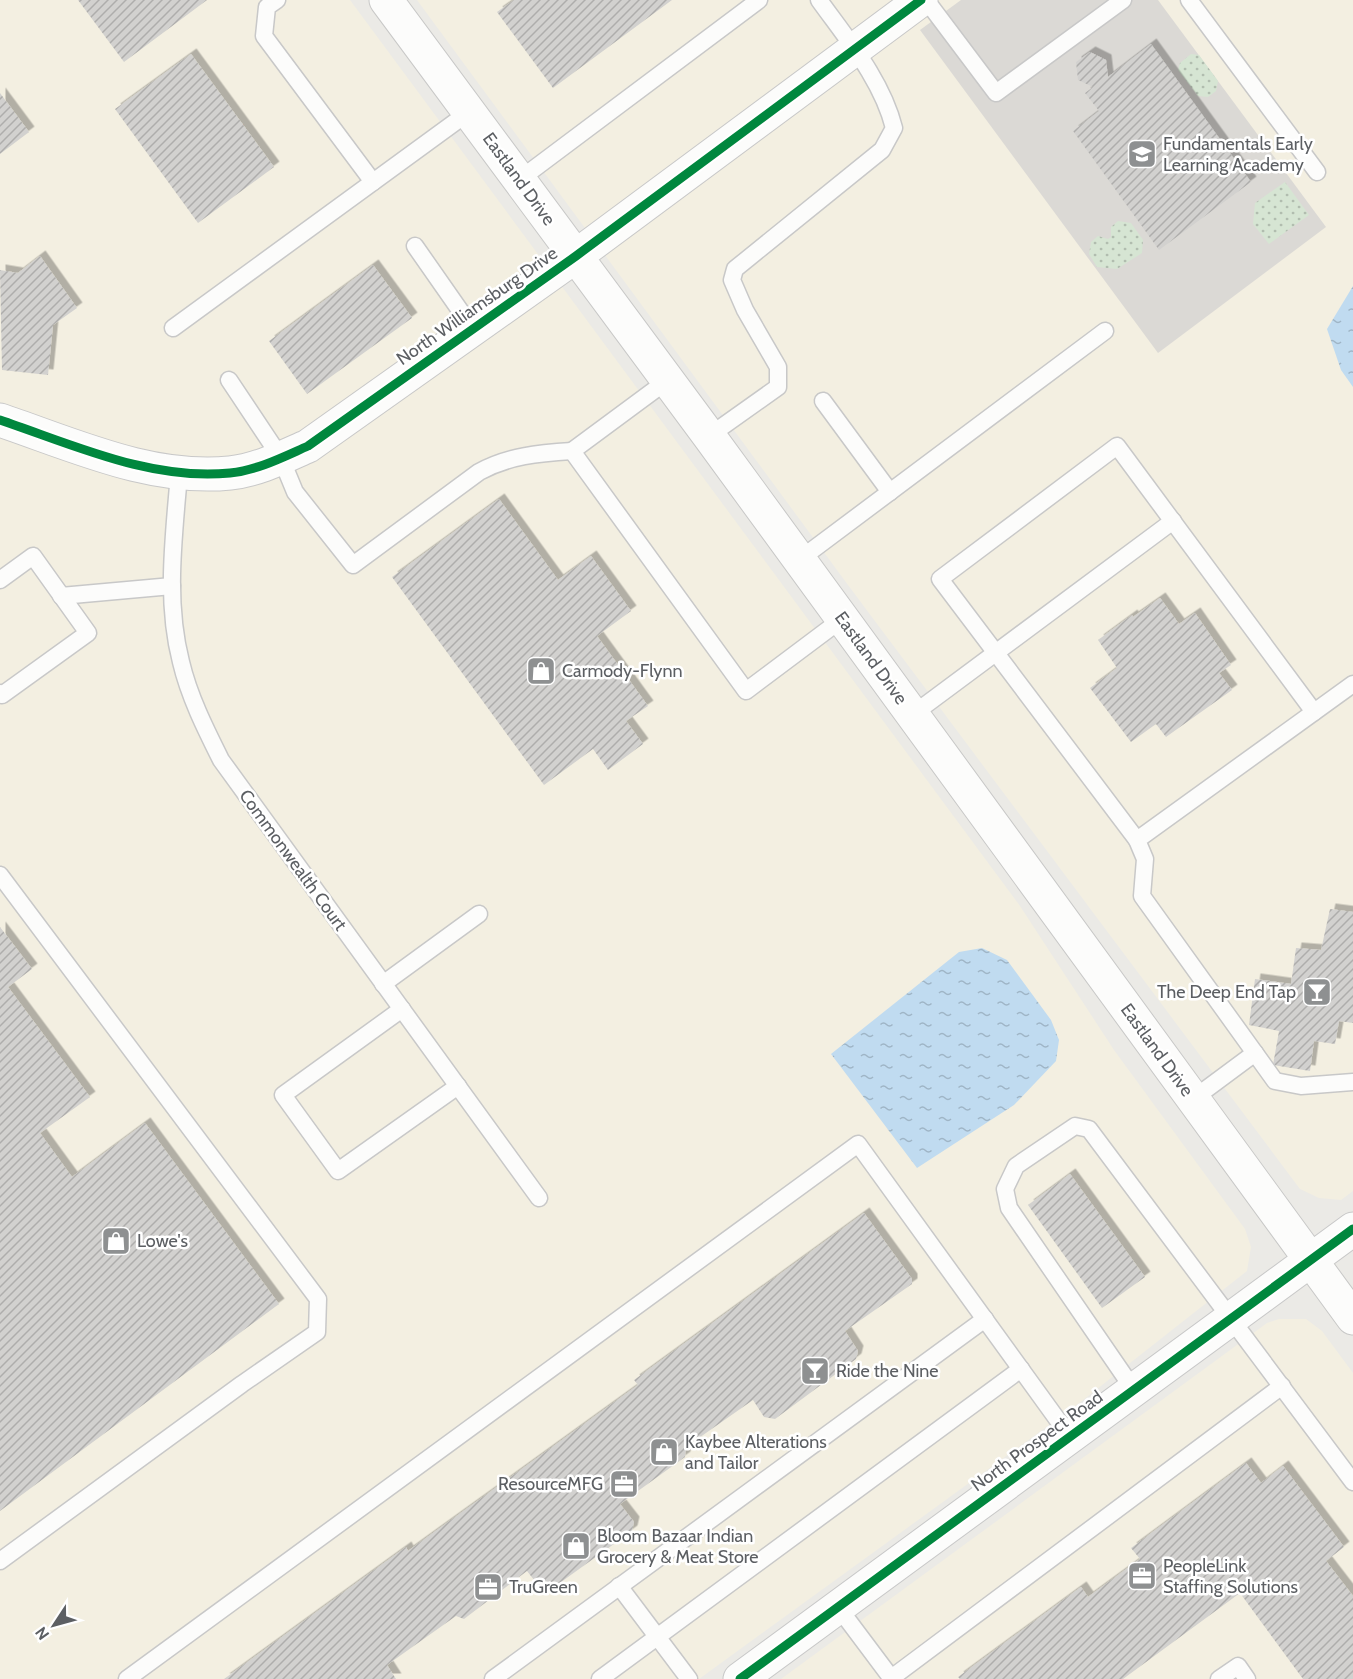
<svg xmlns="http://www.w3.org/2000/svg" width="1353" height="1679" viewBox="0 0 1353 1679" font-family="Cabin,sans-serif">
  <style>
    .commercial { fill: #f3efe1 }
    .education { fill: #dbd9d5 }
    .grass { fill: url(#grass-dots) }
    .water { fill: url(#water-ripples) }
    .building { fill: url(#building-hatch); filter: url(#shadow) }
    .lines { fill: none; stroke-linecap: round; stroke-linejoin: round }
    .service-casing { stroke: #c8c8c8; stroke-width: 19 }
    .minor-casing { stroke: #c8c8c8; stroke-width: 35 }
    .tertiary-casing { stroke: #c8c8c8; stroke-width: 35 }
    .secondary-casing { stroke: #c8c8c7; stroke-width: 35 }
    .service { stroke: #fcfcfb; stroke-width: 16 }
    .minor { stroke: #fcfcfb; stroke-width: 33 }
    .tertiary { stroke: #fcfcfb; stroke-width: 33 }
    .secondary { stroke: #fcfcfb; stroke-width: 33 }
    .cycleway-casing { stroke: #fff; stroke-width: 13 }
    .cycleway { stroke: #00873e; stroke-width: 9 }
    .labels { text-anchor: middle; stroke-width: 5; stroke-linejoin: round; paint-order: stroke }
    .poi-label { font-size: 18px; fill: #5c5f63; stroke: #fff; text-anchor: start }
    .street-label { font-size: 18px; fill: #5c5f63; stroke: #fff }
  </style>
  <defs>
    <pattern id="grass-dots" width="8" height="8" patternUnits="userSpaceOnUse" patternTransform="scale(1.5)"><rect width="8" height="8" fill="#d6e5d3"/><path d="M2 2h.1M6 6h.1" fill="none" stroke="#b1bdaf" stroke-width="1.8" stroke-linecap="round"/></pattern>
    <pattern id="water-ripples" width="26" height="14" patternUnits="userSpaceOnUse" patternTransform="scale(1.5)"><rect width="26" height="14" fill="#c0dbf0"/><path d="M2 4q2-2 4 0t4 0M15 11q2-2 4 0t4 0" fill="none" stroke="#9fb5c6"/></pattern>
    <pattern id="building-hatch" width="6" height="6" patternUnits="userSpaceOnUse" patternTransform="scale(1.5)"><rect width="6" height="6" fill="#d2d1cf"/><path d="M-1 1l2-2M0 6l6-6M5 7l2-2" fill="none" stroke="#aeadac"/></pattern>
    <filter id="shadow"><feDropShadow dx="5.5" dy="-5.5" stdDeviation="0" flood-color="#0004"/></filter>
  </defs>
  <rect width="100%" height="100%" fill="#ebeae6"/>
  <g class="commercial">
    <path d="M0,0H350L1020,906L1114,1050L1245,1229L1251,1247L1247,1271L1078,1404L699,1679H0Z"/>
    <path d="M417,0H1353V1191L1341,1200L1319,1198L1300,1189L848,585Z"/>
    <path d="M1279,1319H1306L1322,1331L1353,1373V1679H781L1267,1323Z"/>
  </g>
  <path class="education" d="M961,0H1158L1326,227L1158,353L920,30Z"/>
  <g class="grass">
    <path d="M1191,54L1199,55L1218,81L1216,91L1208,97L1198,96L1178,70L1180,63Z"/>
    <path d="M1285,182L1309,215L1269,244L1253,224L1255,203Z"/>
    <path d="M1118,221L1131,223L1143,240L1142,253L1117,269L1097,267L1089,254L1091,242L1098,236L1108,239L1111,237V227Z"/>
  </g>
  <g class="water">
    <path d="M1353,286V387L1341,370L1327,329Z"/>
    <path d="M982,948L1007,960L1051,1020L1059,1040L1056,1061L1014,1105L917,1168L831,1054L959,952Z"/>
  </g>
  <g class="building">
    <path d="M78,0H207L124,62Z"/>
    <path d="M514,0H672L553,88L497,12Z"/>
    <path d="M1151,44L1251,182L1159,250L1073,131L1099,111L1085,93L1093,87L1078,80L1076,62L1090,52L1106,60L1108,77Z"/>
    <path d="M191,54L274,167L198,223L115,109Z"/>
    <path d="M0,93L29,132L0,154Z"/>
    <path d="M40,256L77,308L53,325L48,375L2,370L0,270L18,273Z"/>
    <path d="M373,265L412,318L307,394L269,341Z"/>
    <path d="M499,499L558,580L591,556L631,611L597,636L648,706L626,721L643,744L608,770L593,749L544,785L392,577Z"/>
    <path d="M1160,598L1179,624L1195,613L1231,665L1219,673L1232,690L1166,737L1156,724L1131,742L1090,688L1117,668L1098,640L1132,615L1133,617Z"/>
    <path d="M1330,909L1353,912V1023L1339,1021L1335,1044L1314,1041L1310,1071L1273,1065L1279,1031L1249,1025L1255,979L1291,984L1296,948L1321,950Z"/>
    <path d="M0,927L32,969L8,987L90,1097L40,1133L72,1177L145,1123L279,1304L0,1511Z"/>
    <path d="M1070,1174L1145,1277L1102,1308L1028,1205Z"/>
    <path d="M864,1213L912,1279V1284L845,1331L858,1351L856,1359L775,1419L764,1417L753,1400L686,1447L685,1457L620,1504L634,1522L632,1531L550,1590L541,1589L527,1571L464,1619L456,1616L387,1665L396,1679H224L406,1547L408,1551L638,1385L634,1380Z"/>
    <path d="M1246,1463L1261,1483L1283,1466L1344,1547L1326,1561L1353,1596V1679H1303L1240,1593L1123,1679H960L958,1677L1081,1587L1088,1597L1140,1559L1131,1548Z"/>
  </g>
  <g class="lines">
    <g class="service-casing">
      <g id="service">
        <path d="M277,0L267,7L264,36L373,182"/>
        <path d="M926,0L996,93L1123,0"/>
        <path d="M1189,0L1317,172"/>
        <path d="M519,180L759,0"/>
        <path d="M415,246L473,329"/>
        <path d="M173,328L469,112"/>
        <path d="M229,380L281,458L295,492L353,565L479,472C508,456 539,453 572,451"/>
        <path d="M668,380L572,451L746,691L842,619"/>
        <path d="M823,401L890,492"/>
        <path d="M709,436L778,387V367L745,310L732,280L735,269L882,150L894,128C882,80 847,39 819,0"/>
        <path d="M179,474C174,536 165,600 181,662C189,696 205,728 221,760L539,1198"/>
        <path d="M799,560L1105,331"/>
        <path d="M0,580L33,556L88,633L2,695L0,693"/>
        <path d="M61,596L172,586"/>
        <path d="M1353,684L1137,840L1145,859L1142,896L1275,1081L1301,1086L1353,1082"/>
        <path d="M912,715L1173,521"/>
        <path d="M1137,840L940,579L1117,446L1314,712"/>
        <path d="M0,875L318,1299L317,1332L242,1384L0,1561"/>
        <path d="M383,984L479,914"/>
        <path d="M402,1009L283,1095L338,1171L458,1086"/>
        <path d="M1193,1099L1255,1053"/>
        <path d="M1134,1390L1009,1208L1005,1189L1016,1166L1075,1126L1089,1129L1353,1482"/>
        <path d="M619,1586L689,1679"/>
        <path d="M838,1607L892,1679"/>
        <path d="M127,1679L858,1144L1070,1437"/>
        <path d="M493,1679L985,1319"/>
        <path d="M600,1679L1021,1369"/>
        <path d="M890,1679L1282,1386"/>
        <path d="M1219,1679L1238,1666L1247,1679"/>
      </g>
    </g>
    <g class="minor-casing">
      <path id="minor" d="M0,420C74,445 151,481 230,473C258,470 283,457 308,446L576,256L921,0"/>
    </g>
    <g class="tertiary-casing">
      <path id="tertiary" d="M740,1679L1353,1229"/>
    </g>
    <g class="secondary-casing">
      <path id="secondary" d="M386,0L709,436L1353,1318"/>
    </g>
    <use href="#service" class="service"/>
    <use href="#minor" class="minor"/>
    <use href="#tertiary" class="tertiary"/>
    <use href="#secondary" class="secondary"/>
    <g class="cycleway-casing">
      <g id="cycleway">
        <path d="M0,420C74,445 151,481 230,473C258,470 283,457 308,446L576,256L921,0"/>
        <path d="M740,1679L1353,1229"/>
      </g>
    </g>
    <use href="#cycleway" class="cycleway"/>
  </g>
  <defs>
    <g id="school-square" transform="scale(1.5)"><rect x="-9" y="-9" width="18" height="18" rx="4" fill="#8e9091" stroke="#fff"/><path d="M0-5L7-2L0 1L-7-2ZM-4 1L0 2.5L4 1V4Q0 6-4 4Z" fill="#fff"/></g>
    <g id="shop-square" transform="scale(1.5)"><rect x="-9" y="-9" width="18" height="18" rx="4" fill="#8e9091" stroke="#fff"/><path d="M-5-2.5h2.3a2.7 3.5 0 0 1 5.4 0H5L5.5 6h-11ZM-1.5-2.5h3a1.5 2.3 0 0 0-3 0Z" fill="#fff"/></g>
    <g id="bar-square" transform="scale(1.5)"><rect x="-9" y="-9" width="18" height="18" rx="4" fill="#8e9091" stroke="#fff"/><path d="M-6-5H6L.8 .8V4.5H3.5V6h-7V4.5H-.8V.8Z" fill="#fff"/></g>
    <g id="office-square" transform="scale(1.5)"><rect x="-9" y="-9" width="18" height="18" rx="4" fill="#8e9091" stroke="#fff"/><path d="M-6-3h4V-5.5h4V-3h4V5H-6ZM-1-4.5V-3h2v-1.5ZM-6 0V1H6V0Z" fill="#fff"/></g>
  </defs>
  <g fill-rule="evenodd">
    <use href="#school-square" x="1142" y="154"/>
    <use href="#shop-square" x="541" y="671"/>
    <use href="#bar-square" x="1317" y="992"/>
    <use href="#shop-square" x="116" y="1241"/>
    <use href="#bar-square" x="815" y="1371"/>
    <use href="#shop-square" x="664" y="1452"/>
    <use href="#office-square" x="624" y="1484"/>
    <use href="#shop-square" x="576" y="1546"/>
    <use href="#office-square" x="1142" y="1576"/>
    <use href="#office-square" x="488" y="1587"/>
  </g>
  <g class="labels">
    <g class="poi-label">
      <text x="1163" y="150">Fundamentals Early<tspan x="1163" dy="21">Learning Academy</tspan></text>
      <text x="562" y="677">Carmody-Flynn</text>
      <text x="1296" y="998" text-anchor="end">The Deep End Tap</text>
      <text x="137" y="1247">Lowe's</text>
      <text x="836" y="1377">Ride the Nine</text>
      <text x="685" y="1448">Kaybee Alterations<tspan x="685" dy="21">and Tailor</tspan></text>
      <text x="603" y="1490" text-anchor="end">ResourceMFG</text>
      <text x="597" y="1542">Bloom Bazaar Indian<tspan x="597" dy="21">Grocery &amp; Meat Store</tspan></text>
      <text x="1163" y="1572">PeopleLink<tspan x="1163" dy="21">Staffing Solutions</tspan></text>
      <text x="509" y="1593">TruGreen</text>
    </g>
    <g class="street-label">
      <text transform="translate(519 179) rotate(54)" y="6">Eastland Drive</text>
      <text transform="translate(477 306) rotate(-35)" y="6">North Williamsburg Drive</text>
      <text transform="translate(871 658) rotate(54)" y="6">Eastland Drive</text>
      <text transform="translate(293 860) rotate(54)" y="6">Commonwealth Court</text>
      <text transform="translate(1157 1050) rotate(54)" y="6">Eastland Drive</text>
      <text transform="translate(1037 1441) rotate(-36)" y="6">North Prospect Road</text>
    </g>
  </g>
  <g transform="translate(54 1625) rotate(234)" stroke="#ffffff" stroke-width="4.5" paint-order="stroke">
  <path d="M0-4.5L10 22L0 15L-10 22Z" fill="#5c5f63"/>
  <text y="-9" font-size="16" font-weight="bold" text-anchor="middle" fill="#5c5f63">N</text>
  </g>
</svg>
